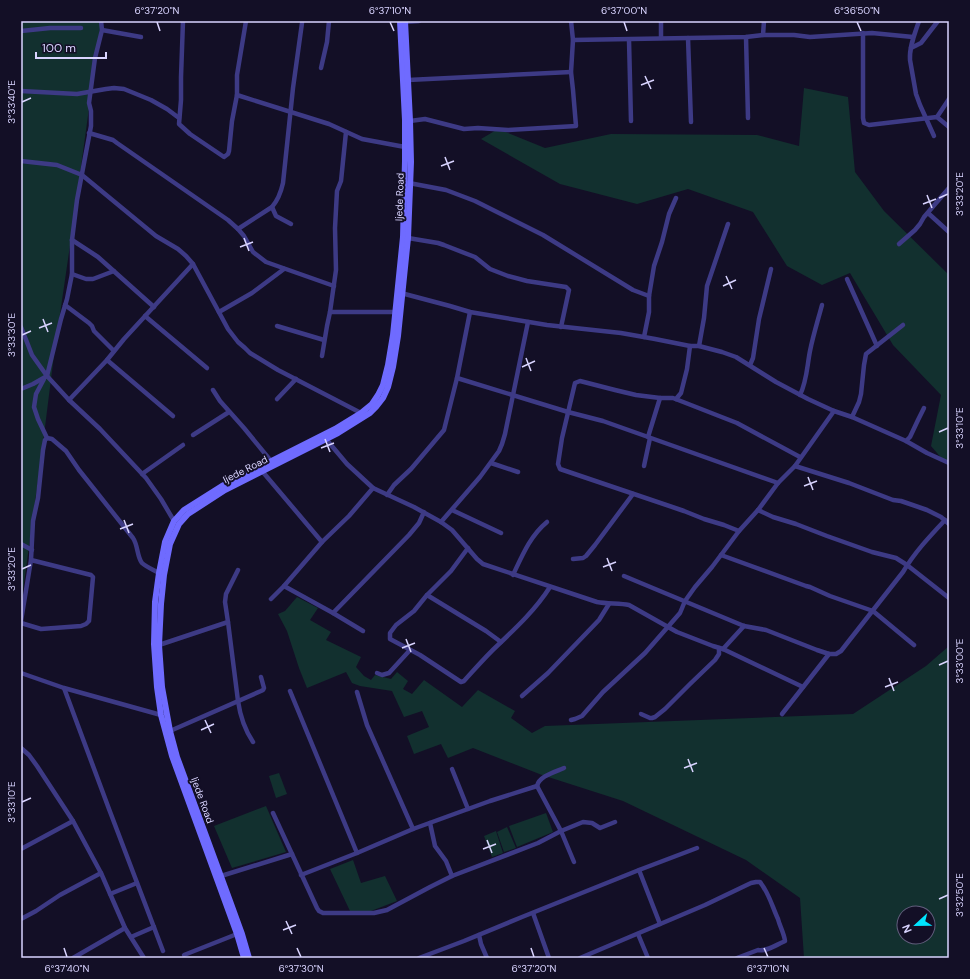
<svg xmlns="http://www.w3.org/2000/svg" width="970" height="979" viewBox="0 0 970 979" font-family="'DM Sans',sans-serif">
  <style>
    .green { fill: #12302f; fill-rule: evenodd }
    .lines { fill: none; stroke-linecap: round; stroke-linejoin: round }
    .minor { stroke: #3d3a85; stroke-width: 4.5 }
    .secondary { stroke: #6f6bff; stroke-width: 6 }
    .ticks { fill: none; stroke: #d9d4ff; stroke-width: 1.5 }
    .labels { text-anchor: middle; stroke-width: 4; stroke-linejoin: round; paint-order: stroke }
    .street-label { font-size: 10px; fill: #d9d4ff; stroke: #130f26 }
    .neatline { fill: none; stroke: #d9d4ff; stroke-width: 1.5 }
    .ticks-label { font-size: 10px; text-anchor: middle; fill: #d9d4ff }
  </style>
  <rect width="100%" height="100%" fill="#130f26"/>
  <g class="green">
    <path d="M21,21H101L72,232L54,355L42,451L21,605Z"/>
    <path d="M804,88L848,97L855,172L884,211L949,275V467L931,446L941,395L893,345L850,273L822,285L787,266L753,212L688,189L637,204L560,184L481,139L498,129L545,148L611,134L757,135L799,146Z"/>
    <path d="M297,597L318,608L310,620L331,632L326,640L361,657L356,667L364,676L371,680L375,675L391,679L397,672L408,681L403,689L412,694L424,680L462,707L478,690L515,711L511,718L532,733L545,726L853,714L926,666L949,646V958H804L800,898L746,860L623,801L542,775L473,748L448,758L441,744L414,754L407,736L429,727L422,711L404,717L392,691L360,686L352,683L346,672L307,688L299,668L287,631L278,614L285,611ZM904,913H928V937H904Z"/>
    <path d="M279,773L287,794L276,798L269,776Z"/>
    <path d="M266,806L286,852L232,868L214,826Z"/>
    <path d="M546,813L553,832L517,847L509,826Z"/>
    <path d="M507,827L516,848L504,852L497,832Z"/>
    <path d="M496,831L503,853L492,857L484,836Z"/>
    <path d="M353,860L361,883L385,876L397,901L371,911H350L330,869Z"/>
  </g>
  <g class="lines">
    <g class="minor">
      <path d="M183,21L181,77V100L179,124L190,134L224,157L228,154L229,151L232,121L237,95V75L246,21"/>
      <path d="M661,21V38"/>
      <path d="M919,21C915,33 909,47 910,60L916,94L920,105L934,136"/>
      <path d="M405,22L419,21"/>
      <path d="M102,30L141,37"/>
      <path d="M21,31L50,28H81"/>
      <path d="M863,33V118L864,123L869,125L937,117L949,127"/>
      <path d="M763,35L764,21"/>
      <path d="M746,37L748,118"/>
      <path d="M688,38L691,122"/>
      <path d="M573,40L746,37L763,35H794L810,37L872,33L913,37"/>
      <path d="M629,40L631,121"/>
      <path d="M911,48L921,43L938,21"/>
      <path d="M321,68L327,42L329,21"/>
      <path d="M408,80L571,72"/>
      <path d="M21,91L77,94L106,89L114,88L124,89L151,100L167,109L179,118"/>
      <path d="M237,95L329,124L362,139L405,147"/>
      <path d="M937,117L949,99"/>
      <path d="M410,121L425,119L464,129L478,128L508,130L576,126L573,90L571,72L573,40L571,21"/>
      <path d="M89,133L113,140L117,143L228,220L238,229L244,236L253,252L266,262L334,286"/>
      <path d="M21,161L57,165L82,175L156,236L178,249L186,256L193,264L228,329L238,342L245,348L250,353L278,370L361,413"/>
      <path d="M409,183L446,190L475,201L543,235L633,290L649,296"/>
      <path d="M272,207L276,216L291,224"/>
      <path d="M928,213L949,232"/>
      <path d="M238,229L272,207C278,200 281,192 283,183L293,88L302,23"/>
      <path d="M408,238L438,243L444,245L475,257L490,269L508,276L527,281L566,287L569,290L561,327"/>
      <path d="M72,240L98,257L154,307"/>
      <path d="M899,244L915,230L920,224L924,217L949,188"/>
      <path d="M72,274L86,279H93L114,271"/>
      <path d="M847,279L877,346"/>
      <path d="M401,293L450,306L470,312L547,325L621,333L655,339L690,346H699L722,352L736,357L776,382L808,399L834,411L852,417L906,441L927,453L949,463"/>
      <path d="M65,305L89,323L92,326L94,331L114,351"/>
      <path d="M219,312L252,293L284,269"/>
      <path d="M330,312H395"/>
      <path d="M145,316L207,368"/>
      <path d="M277,326L324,340"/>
      <path d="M21,327L32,355L47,376L69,400L100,429L146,478L161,499L174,521"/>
      <path d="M644,337L649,312V296L654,266L662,242L669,214L676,198"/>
      <path d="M699,346L704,318L707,286L728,224"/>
      <path d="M322,356L327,326L330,312L336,270L335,228L337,191L341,181L346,132"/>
      <path d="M107,360L173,416"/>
      <path d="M750,365L753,358L759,319L771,269"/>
      <path d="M457,378L568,412L603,421L682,449L778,483"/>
      <path d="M44,379L36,394L34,407L38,419L47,438"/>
      <path d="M21,389L33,384L47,376L61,319L67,299L72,274V240L77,200L91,126V111L89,103L95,58L102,30L101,21"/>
      <path d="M213,390L220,401L244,428L271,461"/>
      <path d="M800,395C807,381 807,366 810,351C813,336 818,320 822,305"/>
      <path d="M277,399L296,379"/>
      <path d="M676,399L681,393L687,369L690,346"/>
      <path d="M69,400L107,360L124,339L193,264"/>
      <path d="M852,417L859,402L861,394L864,365L866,354L903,325"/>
      <path d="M193,435L229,412"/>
      <path d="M648,437L660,398"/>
      <path d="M47,438L52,439L66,451L79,470L133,538C138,545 137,557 142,563C146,567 154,570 159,573"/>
      <path d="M906,441L910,437L918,420L924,408"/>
      <path d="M491,463L518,472"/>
      <path d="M644,466L650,438"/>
      <path d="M795,466L849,483L893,500L901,501L927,510L941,517L949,524"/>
      <path d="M262,471L322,542"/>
      <path d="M142,474L183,445"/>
      <path d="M373,488L414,507L441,522L452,530L477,559L483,564L597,602C608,604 620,603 629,605L677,632L713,646L723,649L803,687"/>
      <path d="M387,495L394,485L411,469L444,430L457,378L470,312"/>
      <path d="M452,510L501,533"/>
      <path d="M758,510L773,517L796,524L827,536L872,552L896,558L907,565L949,598"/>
      <path d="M441,522L480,477L499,451L502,444L505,434L528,322"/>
      <path d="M739,531L724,525L704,519L684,511L560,469L558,464L562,438L575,383L580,381L615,390L636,395L660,398H673L737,423L800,457"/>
      <path d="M21,544L32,550"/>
      <path d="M468,548L451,571L427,595L414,611L396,625L390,633V639L420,655L461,682L464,681C475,669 486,656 498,645C517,627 536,609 550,587"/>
      <path d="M721,555L806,586L810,587L830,596L873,611L914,645"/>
      <path d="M573,559L583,558L586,556L595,545L633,494"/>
      <path d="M238,570L226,594L225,602L228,622L238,701C240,715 245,730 253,742"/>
      <path d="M513,575C522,556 530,536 547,522"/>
      <path d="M624,576L744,626L766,630L817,650L829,654H836L841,651L848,642L903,572C914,553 930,536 945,520"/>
      <path d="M284,586L333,613L363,631"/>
      <path d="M427,595L486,631L501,642"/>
      <path d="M271,599L284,586L322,542L349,516L373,488L347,464L326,439"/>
      <path d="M333,613L409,535L419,523L424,512"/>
      <path d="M21,621L31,560L33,521L38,498L43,450L45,440L47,438"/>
      <path d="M21,623L41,629L81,626L86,624L89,621L93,577L91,575L31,560"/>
      <path d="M159,645L228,622"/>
      <path d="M723,649L744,626"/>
      <path d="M21,673L64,688L161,715"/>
      <path d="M377,673L382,675L389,673L410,650"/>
      <path d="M64,688L109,809L163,951"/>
      <path d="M290,691L357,853"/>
      <path d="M357,692L367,725L413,829"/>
      <path d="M522,696L548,673L599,620L609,604"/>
      <path d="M641,714L650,718H652L655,717L665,709L690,684L715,660L719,654V648"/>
      <path d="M782,714L829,654"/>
      <path d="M571,720L575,719L582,716L603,692L645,653L680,613L685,601L695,587L712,567L739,531L758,510L778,483L795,466L834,411"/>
      <path d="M170,731L261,691L263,690L264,688L261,677"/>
      <path d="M21,748L29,755L37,766L73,821L101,873L125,928L144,958"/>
      <path d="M452,769L468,809"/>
      <path d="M537,786L561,831L574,862"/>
      <path d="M537,786C539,776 555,772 564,768"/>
      <path d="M273,813L317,908L319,911L323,913H374L387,910L430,887L452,876L538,843L561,831L583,822L592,823L600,828L615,822"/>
      <path d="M430,823L435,846L446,861L452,876"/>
      <path d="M21,849L73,821"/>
      <path d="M639,870L660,924"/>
      <path d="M301,875L357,853L413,829L490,801L537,786"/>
      <path d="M221,876L292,854"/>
      <path d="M110,894L137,883"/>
      <path d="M533,913L549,958"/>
      <path d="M21,919L36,911L60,895L101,873"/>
      <path d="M638,934L648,958"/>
      <path d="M479,935L481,944L487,958"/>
      <path d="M131,937L154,927"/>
      <path d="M184,955L237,934"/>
      <path d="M73,958L125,928"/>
      <path d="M419,958L464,941L522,917L639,870L697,848"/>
      <path d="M580,958L705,905L751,883L756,882H760C769,893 772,906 778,919C780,927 784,933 785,941L783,942C776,945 766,952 758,950L737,958"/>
    </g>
    <g class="secondary">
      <path d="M244,958L237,934L172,756L161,715L157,687L154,644L155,602L159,573L165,542L174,521L184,510L222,486L335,429L361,413L372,404L378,395L383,385L388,365L393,335L403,237L405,161V120L400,21"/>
      <path d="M249,958L242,934L230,901L177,757L170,731L162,687L159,645L161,604L164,575L170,544L179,524L188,514L225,490L338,433L370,413L376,407L383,398L388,387L393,367L398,336L408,238L411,162L410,121L405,21"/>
    </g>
  </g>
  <path class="ticks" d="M157,22L160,31M390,22L394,31M624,22L627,31M857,22L861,31M645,76L651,89M641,85L654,80M22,102L31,98M445,157L450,170M441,166L454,161M927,195L932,208M939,198L948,194M923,204L936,199M244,238L249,251M240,247L253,242M726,276L732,289M723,286L736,280M43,319L48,332M39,328L52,323M22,335L31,331M526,358L531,371M522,367L535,361M939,432L948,428M325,439L330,452M321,448L334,443M808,477L813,490M804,486L817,481M124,520L129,533M120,529L133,524M607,558L612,571M603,567L616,562M22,569L31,565M406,639L411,652M402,648L415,643M939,665L948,661M889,678L894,691M885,687L898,682M205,720L211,733M201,730L214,724M688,759L693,772M684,768L697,763M22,802L31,798M487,840L492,853M483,849L496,844M939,899L948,895M286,921L292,934M283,930L296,925M64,948L67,957M297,948L301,957M531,948L534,957M764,948L768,957"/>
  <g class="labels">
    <g class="street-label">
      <text transform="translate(399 197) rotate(-88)" y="4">Ijede Road</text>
      <text transform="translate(245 469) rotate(-27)" y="4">Ijede Road</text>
      <text transform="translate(203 800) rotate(70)" y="4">Ijede Road</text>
    </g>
  </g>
  <rect width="970" height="979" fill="none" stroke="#130f26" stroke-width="44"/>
  <g transform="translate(916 925) rotate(248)"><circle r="19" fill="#130f26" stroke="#625e7d"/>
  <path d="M0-3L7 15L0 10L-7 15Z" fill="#00e5ff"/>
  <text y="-6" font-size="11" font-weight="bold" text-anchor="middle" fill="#d9d4ff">N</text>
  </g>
  <path d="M36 52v6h70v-6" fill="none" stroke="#d9d4ff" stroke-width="2"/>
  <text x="42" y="52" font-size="12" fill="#d9d4ff" stroke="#130f26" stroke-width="3" paint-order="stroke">100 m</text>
  <rect x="22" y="22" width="926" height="935" class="neatline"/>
  <g class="ticks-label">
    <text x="157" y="14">6°37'20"N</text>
    <text x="390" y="14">6°37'10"N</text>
    <text x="624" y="14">6°37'00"N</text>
    <text x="857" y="14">6°36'50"N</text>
    <text transform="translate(11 102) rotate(-90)" y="4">3°33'40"E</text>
    <text transform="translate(959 194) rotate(-90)" y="4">3°33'20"E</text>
    <text transform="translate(11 335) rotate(-90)" y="4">3°33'30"E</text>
    <text transform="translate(959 428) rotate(-90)" y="4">3°33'10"E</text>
    <text transform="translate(11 569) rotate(-90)" y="4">3°33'20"E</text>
    <text transform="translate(959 661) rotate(-90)" y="4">3°33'00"E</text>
    <text transform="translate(11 802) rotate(-90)" y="4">3°33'10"E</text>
    <text transform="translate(959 895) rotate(-90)" y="4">3°32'50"E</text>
    <text x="67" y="972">6°37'40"N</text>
    <text x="301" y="972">6°37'30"N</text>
    <text x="534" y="972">6°37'20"N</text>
    <text x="768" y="972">6°37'10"N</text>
  </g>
</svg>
